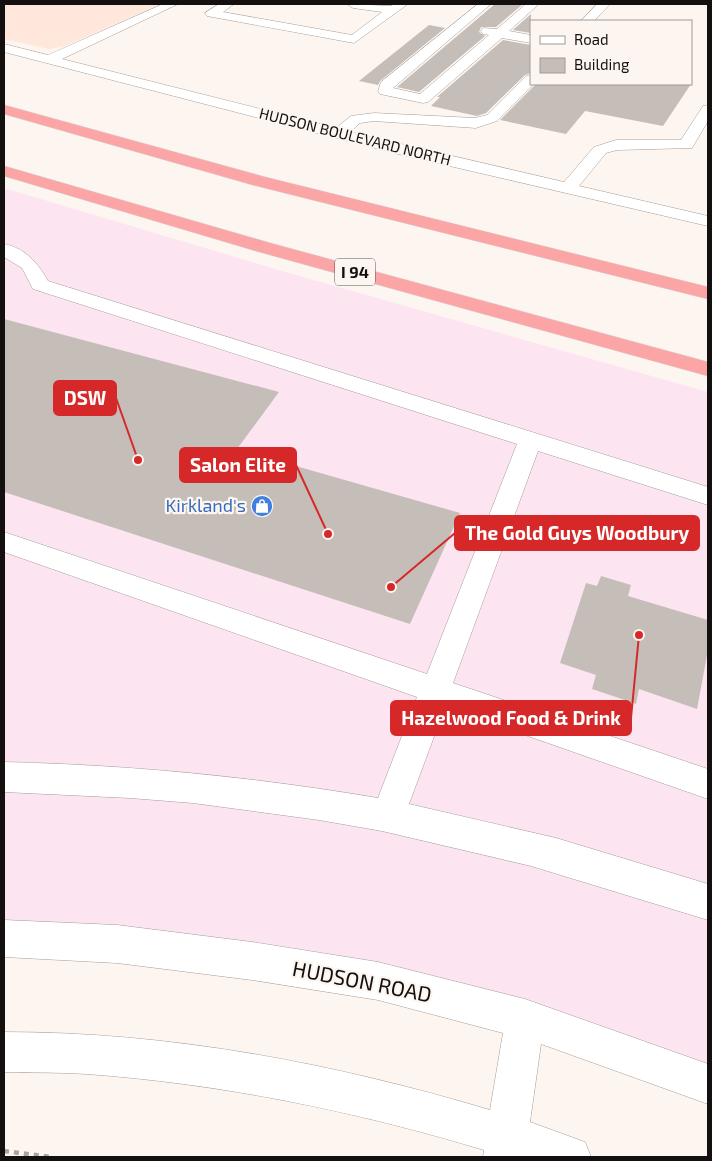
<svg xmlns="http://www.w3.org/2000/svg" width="712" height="1161" viewBox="0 0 712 1161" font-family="'Exo 2',sans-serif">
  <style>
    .commercial { fill: #fce5f1 }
    .education { fill: #ffe7dc }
    .building { fill: #c5bdb8 }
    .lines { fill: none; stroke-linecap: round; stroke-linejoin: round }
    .minor-casing { stroke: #a59d98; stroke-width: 1 }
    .highway-casing { stroke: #d5d4d4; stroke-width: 1 }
    .path { stroke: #aba5a0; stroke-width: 4.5; stroke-dasharray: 5 5; stroke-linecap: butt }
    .minor { fill: #fff; fill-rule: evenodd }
    .highway { fill: #fca5a6; fill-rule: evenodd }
    .labels { text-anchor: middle; stroke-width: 4.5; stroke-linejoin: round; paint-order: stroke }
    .far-street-label { font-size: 15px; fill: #13100f; stroke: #fdf5ef }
    .shield { fill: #fdf5ef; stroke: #595552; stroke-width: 1 }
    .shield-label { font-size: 16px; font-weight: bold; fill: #13100f }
    .shop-label { font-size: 18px; fill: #366cbe; stroke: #fdf5ef; text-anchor: end }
    .near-street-label { font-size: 21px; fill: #13100f; stroke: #fdf5ef }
    .leader { fill: none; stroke: #d62828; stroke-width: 2 }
    .callout-dot { fill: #d62828; stroke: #fdf5ef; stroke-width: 2 }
    .callout { fill: #d62828; stroke: #d62828; stroke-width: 2 }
    .callout-label { font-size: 19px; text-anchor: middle; font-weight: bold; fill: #fff }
  </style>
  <rect width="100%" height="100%" fill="#fdf5ef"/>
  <path class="commercial" d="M4,188L282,271L708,392V1084L525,1019L117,944L4,938Z"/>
  <path class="education" d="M4,4H160L65,46L49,49L4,39Z"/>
  <g class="building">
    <path d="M495,4H523L496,27H481L479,32L485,36L419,92L397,87Z"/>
    <path d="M531,14V33L513,30Z"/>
    <path d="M429,25L445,28L380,81L378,85L359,81Z"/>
    <path d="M503,40L531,45V73L525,75L486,113L477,116L431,106L440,97H437Z"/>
    <path d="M536,84H691L663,126L585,111L566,134L500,120Z"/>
    <path d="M4,319L279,392L237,449L460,513L410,624L4,492Z"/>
    <path d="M601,576L631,585L628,596L708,620V650L697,709L639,689L636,704L619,698L592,689L596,675L560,663L586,583L597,586Z"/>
  </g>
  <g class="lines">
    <g class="minor-casing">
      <g id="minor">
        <path d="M163,4H178L62,59L336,128L351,116L374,113L475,118L487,115L526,76L531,75V84H534L497,121L476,128L374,121L360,123L350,132L564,182L594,147L616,140H681L703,106L708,105V121L692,148L617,150L606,153L579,186L708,216V226L398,154L4,52V44L48,55Z"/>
        <path d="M219,4H234L223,12L352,35L382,12L353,8L347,4L391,6L394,4H408L354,43L207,16L205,13Z"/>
        <path d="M478,4H491L393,88L420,94L489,35L483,34L481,31L483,28L497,29L526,4H539L509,31L531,35V43L502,38L428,102L423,103L380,94L378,91L381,82Z"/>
        <path d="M597,4H610L594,21H581Z"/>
        <path d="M4,244C25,248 38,263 48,281L708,487V505L538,451L453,683L708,769V799L445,707L409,804L556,838L708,884V920L531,866L382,831L319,820L193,803L130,798L4,792V762C130,765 254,777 378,798L417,697L4,552V532L427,674L517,444L33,289L22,268L4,257Z"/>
        <path d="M4,920L117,925L252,942L378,962L525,999L708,1064V1104L541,1044L530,1122L585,1142L591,1157H483L484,1150C355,1111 222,1084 87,1074C59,1072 32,1073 4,1072V1032C169,1032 333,1063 490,1110L503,1033L378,1000L252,980L117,963L4,957Z"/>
      </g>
    </g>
    <g class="highway-casing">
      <g id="highway">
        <path d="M4,105L265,177L708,287V299L253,185L4,114Z"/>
        <path d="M4,166L270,243L708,362V376L256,251L4,176Z"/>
      </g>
    </g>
    <path class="path" d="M4,1151L51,1157"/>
    <use href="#minor" class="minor"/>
    <use href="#highway" class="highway"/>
  </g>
  <defs>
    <g id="shop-disc" transform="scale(1.125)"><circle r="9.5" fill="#3f7fe0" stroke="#fdf5ef"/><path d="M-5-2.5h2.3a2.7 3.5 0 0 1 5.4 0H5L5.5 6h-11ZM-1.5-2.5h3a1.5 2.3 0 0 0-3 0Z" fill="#fff"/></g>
  </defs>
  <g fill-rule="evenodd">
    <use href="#shop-disc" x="262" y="506"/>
  </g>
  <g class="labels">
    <g class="far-street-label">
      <text transform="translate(355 137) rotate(14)" y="5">HUDSON BOULEVARD NORTH</text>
    </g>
    <rect class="shield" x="335" y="258.5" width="40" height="27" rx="4"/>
    <g class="shield-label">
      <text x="355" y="278">I 94</text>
    </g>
    <g class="shop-label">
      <text x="246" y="512">Kirkland's</text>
    </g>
    <g class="near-street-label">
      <text transform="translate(362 982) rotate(11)" y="7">HUDSON ROAD</text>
    </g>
  </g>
  <path class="leader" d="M138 460L116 398M328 534L296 465M391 587L455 533M639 635L631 718"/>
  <g class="callout-dot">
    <circle cx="138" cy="460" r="5"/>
    <circle cx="328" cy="534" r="5"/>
    <circle cx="391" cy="587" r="5"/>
    <circle cx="639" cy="635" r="5"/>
  </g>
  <g class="callout">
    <rect x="54" y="381" width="62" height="34" rx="5"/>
    <rect x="180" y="448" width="116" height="34" rx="5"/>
    <rect x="455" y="516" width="244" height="34" rx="5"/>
    <rect x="391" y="701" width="240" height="34" rx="5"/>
  </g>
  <g class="callout-label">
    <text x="85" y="405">DSW</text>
    <text x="238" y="472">Salon Elite</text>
    <text x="577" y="540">The Gold Guys Woodbury</text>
    <text x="511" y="725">Hazelwood Food &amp; Drink</text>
  </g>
  <rect width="712" height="1161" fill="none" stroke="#13100f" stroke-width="10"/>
  <rect x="530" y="20" width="162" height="65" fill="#fdf5ef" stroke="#9f9995"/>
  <rect x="540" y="36" width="25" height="8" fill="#ffffff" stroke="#9f9995"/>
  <text x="574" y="45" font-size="15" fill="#13100f">Road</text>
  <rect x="540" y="58" width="25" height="15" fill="#c5bdb8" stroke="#9f9995"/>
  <text x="574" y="70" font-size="15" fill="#13100f">Building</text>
</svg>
